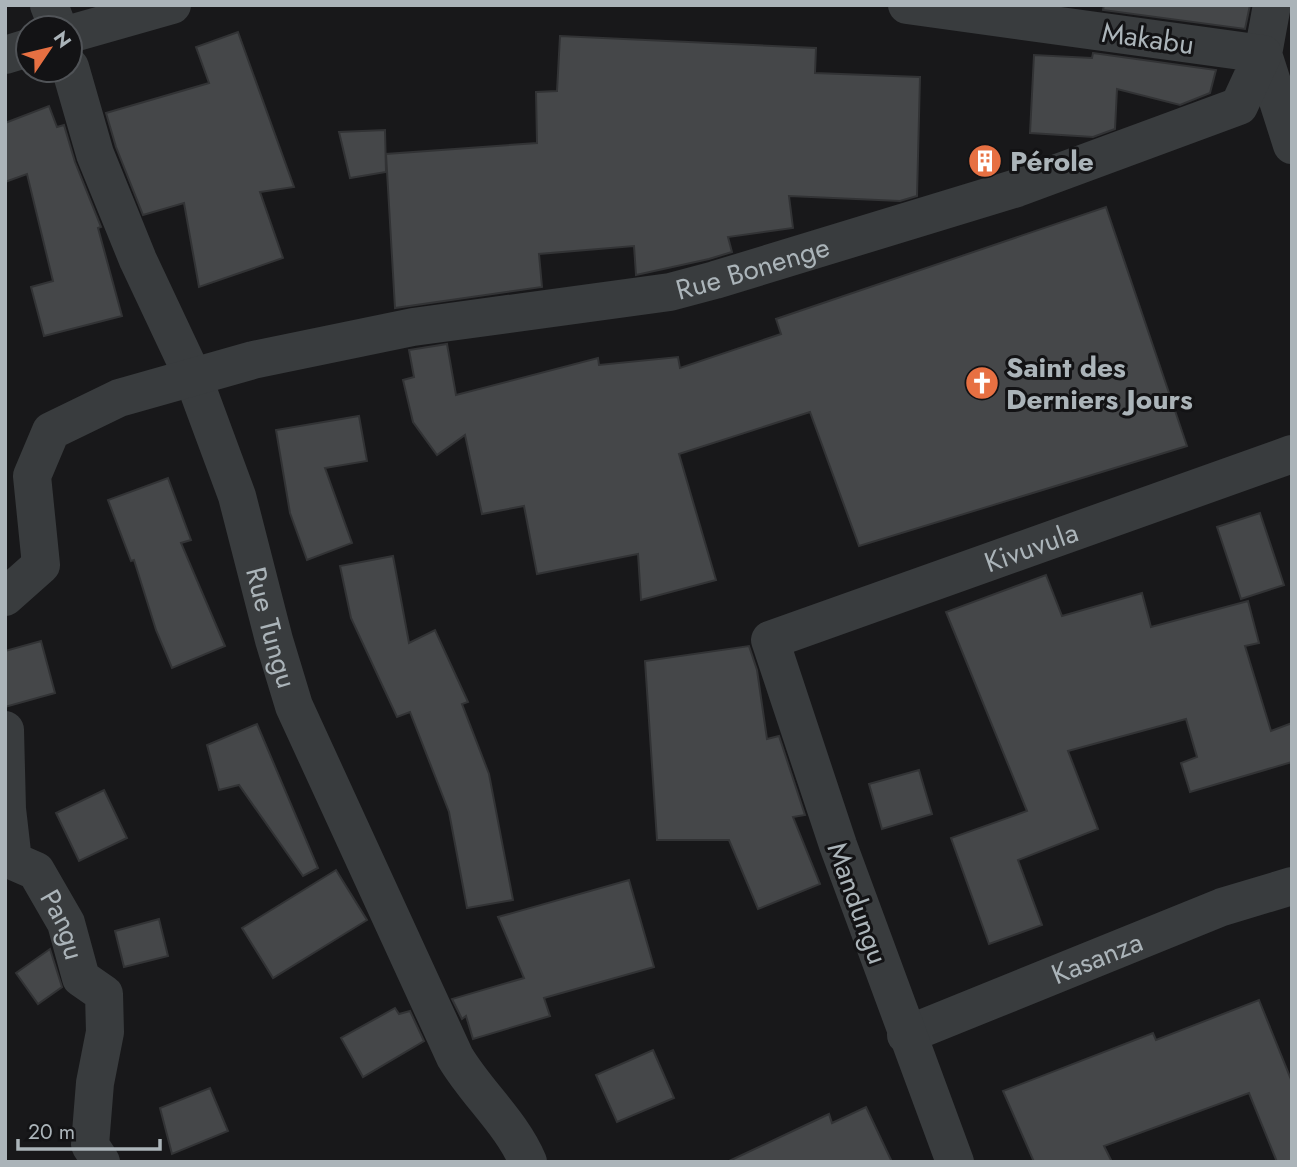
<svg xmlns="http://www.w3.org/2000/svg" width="1297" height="1167" viewBox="0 0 1297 1167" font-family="Jost,sans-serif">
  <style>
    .building { fill: #454749; stroke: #323335; stroke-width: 2 }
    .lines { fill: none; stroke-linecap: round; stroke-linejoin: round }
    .street { stroke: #393c3e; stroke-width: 38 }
    .labels { text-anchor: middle; stroke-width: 6; stroke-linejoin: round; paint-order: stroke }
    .street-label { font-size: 28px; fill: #abb4b9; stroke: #131315 }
    .poi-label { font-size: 28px; font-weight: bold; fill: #abb4b9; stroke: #131315; text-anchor: start }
  </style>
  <rect width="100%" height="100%" fill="#18181a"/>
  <g class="building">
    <path d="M1104,5H1250L1245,29L1103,10Z"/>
    <path d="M238,32L294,187L260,192L283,258L199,287L184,203L143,215L116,147L106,113L209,83L196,47Z"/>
    <path d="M560,36L816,48L815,73L920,77L917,196L900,201L789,196L793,228L728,237L732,252L709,259L636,275L634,246L539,254L542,287L395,308L386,154L537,143L536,92L557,91Z"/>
    <path d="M1093,53L1216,70L1210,93L1180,105L1117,89L1115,129L1093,137L1030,133L1034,55L1092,58Z"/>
    <path d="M49,106L57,127L64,125L75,162L101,227L98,228L122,316L44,336L31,287L53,281L27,174L5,182V123Z"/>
    <path d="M385,130L386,172L350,178L339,132Z"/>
    <path d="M1106,207L1187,446L859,546L810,412L679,454L716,580L641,600L638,554L537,574L524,506L482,514L465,435L437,455L413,422L403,380L414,377L409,350L447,344L456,395L598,358L599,365L678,357L680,368L781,334L776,319Z"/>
    <path d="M359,416L367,461L325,468L352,543L307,560L290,513L276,430Z"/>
    <path d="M168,478L191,540L181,543L225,646L172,668L156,630L134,560L131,561L108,500Z"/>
    <path d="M1260,513L1284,585L1241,599L1217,527Z"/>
    <path d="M393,556L409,643L435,630L468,702L462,704L489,774L513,900L467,908L449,812L410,712L397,717L351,618L340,566Z"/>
    <path d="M1046,575L1062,616L1142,593L1151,627L1248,601L1259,643L1245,646L1271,731L1292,723V762L1190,792L1181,763L1197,757L1186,719L1068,751L1098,829L1018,860L1042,925L989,944L951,838L1027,811L946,612Z"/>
    <path d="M41,641L55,693L5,707V651Z"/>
    <path d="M749,646L757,670L767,739L779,736L805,815L793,817L820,884L758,909L729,840H657L645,661Z"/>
    <path d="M257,724L318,868L303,876L239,785L219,790L207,745Z"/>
    <path d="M919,770L932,814L882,829L869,784Z"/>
    <path d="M104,790L127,838L79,861L56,813Z"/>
    <path d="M336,870L367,920L273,978L242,928Z"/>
    <path d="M629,880L654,967L544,998L550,1016L473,1039L466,1016L462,1019L452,999L524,978L498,917Z"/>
    <path d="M159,919L168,956L124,967L115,931Z"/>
    <path d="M50,949L62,987L38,1004L16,973Z"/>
    <path d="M1259,1000L1292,1082V1162H1277L1249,1093L1104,1146L1112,1162H1034L1003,1091L1153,1033L1156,1040Z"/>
    <path d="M395,1008L399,1014L410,1011L424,1041L363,1077L341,1038Z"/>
    <path d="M653,1050L674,1098L617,1122L596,1075Z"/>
    <path d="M210,1088L228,1131L172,1154L160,1108Z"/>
    <path d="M866,1107L892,1162H727L829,1114L832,1123Z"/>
  </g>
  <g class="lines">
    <g class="street">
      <path d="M49,5L58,28"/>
      <path d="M1272,5L1263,54L1292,145"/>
      <path d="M70,34L172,5"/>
      <path d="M5,55L28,48"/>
      <path id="s1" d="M70,67L95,154L138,260L193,377L237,496L274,640L294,706L455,1057C477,1094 511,1122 528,1162"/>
      <path id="s2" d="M5,597L41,565L32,476L51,431L119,398L253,360L413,327L670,292L715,280L1017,188L1239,106L1263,54L907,5"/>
      <path id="s3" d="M5,730L7,809L13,861L36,871L66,923L81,978L104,994L105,1032L95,1083L90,1145L101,1162"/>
      <path id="s4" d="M906,1035L1222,907L1292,886"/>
      <path id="s5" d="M955,1162L838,845L770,640L1292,454"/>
    </g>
  </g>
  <defs>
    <g id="building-disc" transform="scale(1.75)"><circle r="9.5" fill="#e77042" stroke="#131315"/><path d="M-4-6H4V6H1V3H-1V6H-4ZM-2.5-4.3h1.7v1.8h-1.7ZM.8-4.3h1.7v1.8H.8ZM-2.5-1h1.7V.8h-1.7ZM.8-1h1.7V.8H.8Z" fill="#fff"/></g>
    <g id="church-disc" transform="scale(1.75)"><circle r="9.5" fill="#e77042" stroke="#131315"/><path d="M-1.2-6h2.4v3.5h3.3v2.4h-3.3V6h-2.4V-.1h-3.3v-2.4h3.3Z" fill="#fff"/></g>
  </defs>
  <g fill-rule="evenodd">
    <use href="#building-disc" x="985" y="161"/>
    <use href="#church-disc" x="982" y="383"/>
  </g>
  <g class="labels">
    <g class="street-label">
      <text transform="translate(1148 38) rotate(8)" y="10">Makabu</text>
      <text dy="10" stroke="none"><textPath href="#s2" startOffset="910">Rue Bonenge</textPath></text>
      <text dy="10" stroke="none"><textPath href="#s5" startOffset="831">Kivuvula</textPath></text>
      <text dy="10" stroke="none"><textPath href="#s1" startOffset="597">Rue Tungu</textPath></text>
      <text transform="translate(858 903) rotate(70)" y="10">Mandungu</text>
      <text dy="10" stroke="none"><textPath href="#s3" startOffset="217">Pangu</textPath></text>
      <text dy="10" stroke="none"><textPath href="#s4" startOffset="206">Kasanza</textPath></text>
    </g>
    <g class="poi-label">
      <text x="1010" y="171">Pérole</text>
      <text x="1006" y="377">Saint des<tspan x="1006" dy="32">Derniers Jours</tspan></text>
    </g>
  </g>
  <rect width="1297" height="1167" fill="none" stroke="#abb4b9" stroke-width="14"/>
  <g transform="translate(49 49) rotate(55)"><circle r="33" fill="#131315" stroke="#505357" stroke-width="2"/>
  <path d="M0-5L12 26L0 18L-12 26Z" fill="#e77042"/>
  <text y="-10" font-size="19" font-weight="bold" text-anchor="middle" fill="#abb4b9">N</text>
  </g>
  <path d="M18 1139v10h142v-10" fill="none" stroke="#abb4b9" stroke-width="3.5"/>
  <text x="28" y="1139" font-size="21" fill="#abb4b9" stroke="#131315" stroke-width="5" paint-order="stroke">20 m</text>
</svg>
